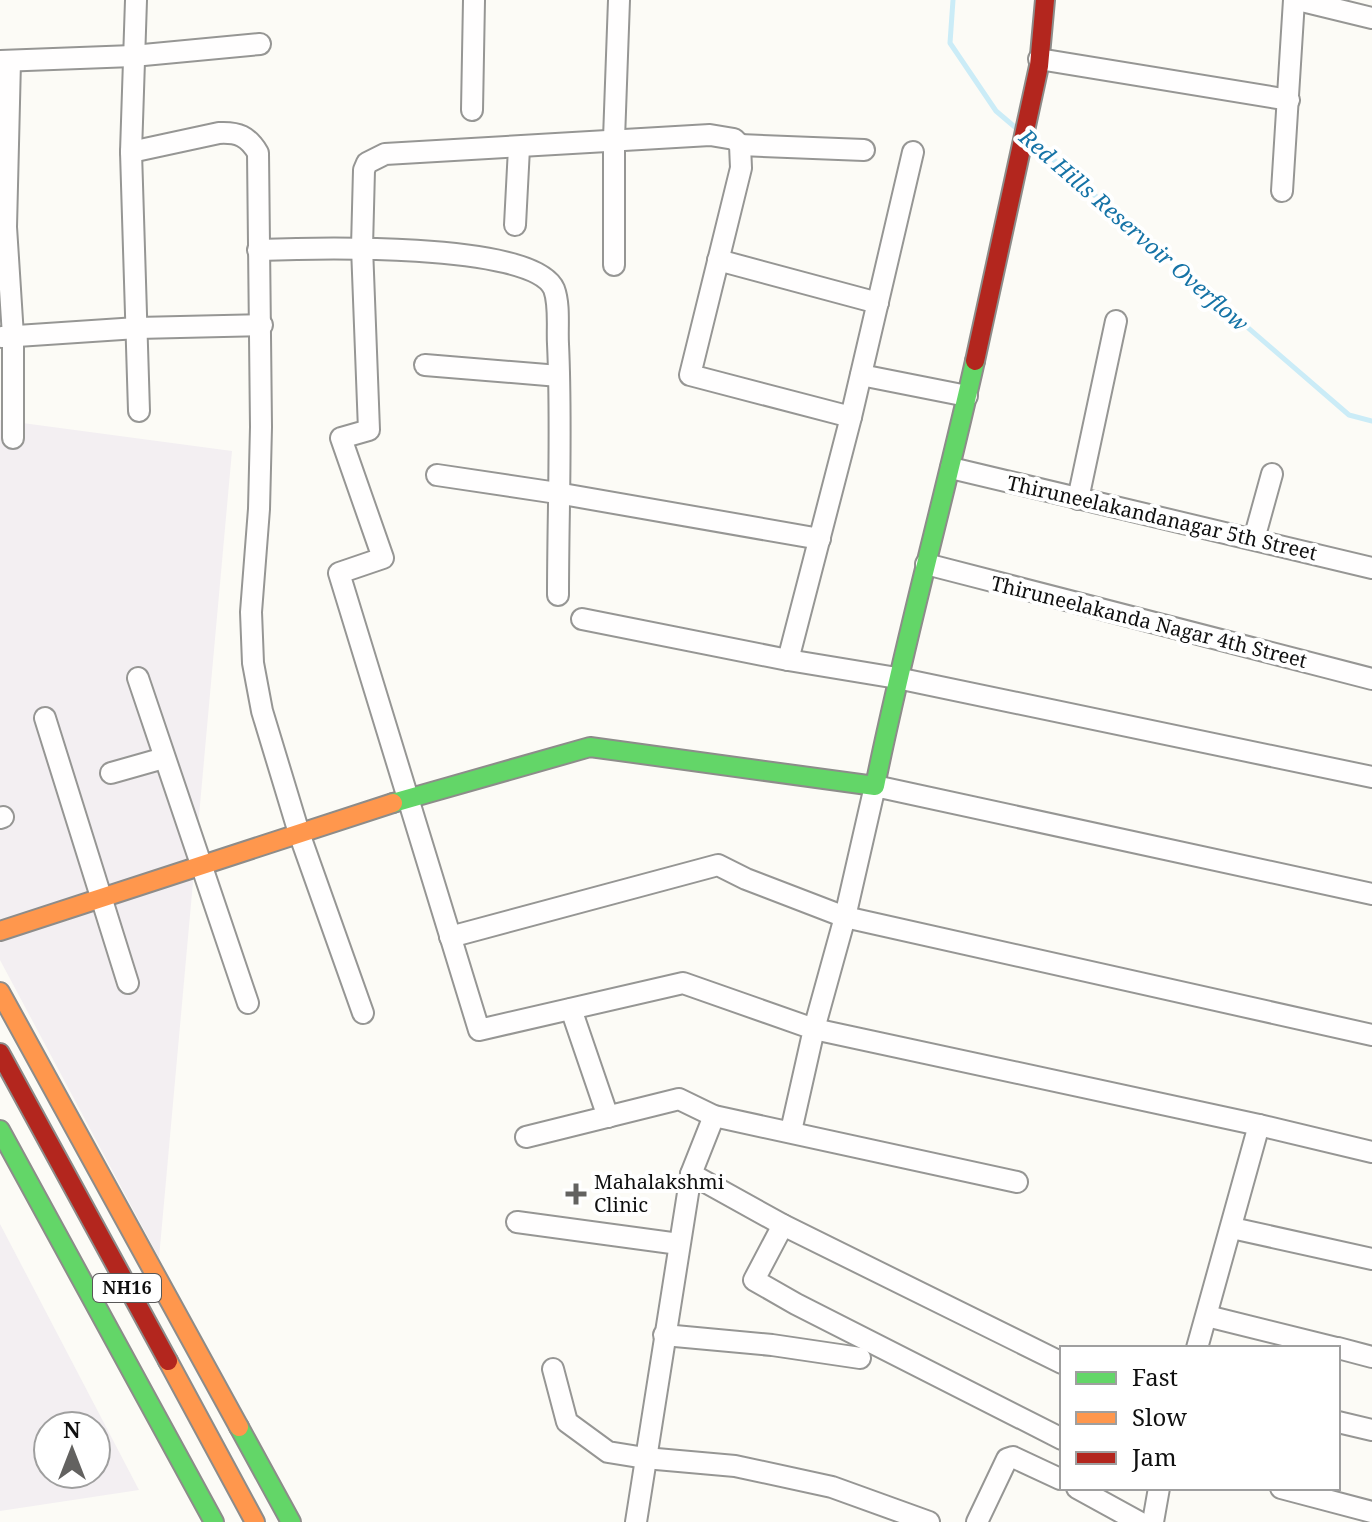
<svg xmlns="http://www.w3.org/2000/svg" width="1372" height="1522" viewBox="0 0 1372 1522" font-family="'Noto Serif',serif">
  <style>
    .industrial { fill: #f3eff2; fill-rule: evenodd }
    .lines { fill: none; stroke-linecap: round; stroke-linejoin: round }
    .stream { stroke: #cbecf7; stroke-width: 5 }
    .street-casing { stroke: #969694; stroke-width: 24 }
    .fast-casing { stroke: #8d8c8a; stroke-width: 22 }
    .slow-casing { stroke: #8d8c8a; stroke-width: 22 }
    .jam-casing { stroke: #8d8c8a; stroke-width: 22 }
    .street { stroke: #fffefe; stroke-width: 20 }
    .fast { stroke: #63d668; stroke-width: 18 }
    .slow { stroke: #ff974d; stroke-width: 18 }
    .jam { stroke: #b3261e; stroke-width: 18 }
    .poi-dot { fill: #636260; stroke: #fff; stroke-width: 3 }
    .labels { text-anchor: middle; stroke-width: 8; stroke-linejoin: round; paint-order: stroke }
    .shield { fill: #fff; stroke: #585858; stroke-width: 2 }
    .shield-label { font-size: 18px; font-weight: bold; fill: #101010 }
    .street-label { font-size: 20px; fill: #101010; stroke: #fff }
    .poi-label { font-size: 20px; fill: #101010; stroke: #fff; text-anchor: start }
    .water-label { font-size: 22px; font-style: italic; fill: #1573a6; stroke: #fff }
  </style>
  <rect width="100%" height="100%" fill="#fcfbf6"/>
  <g class="industrial">
    <path d="M0,420L232,451L159,1258L0,960Z"/>
    <path d="M0,1224L139,1490L0,1511ZM48,1426H96V1474H48Z"/>
  </g>
  <g class="lines">
    <g class="stream">
      <path d="M953,0L950,43L996,111L1016,128"/>
      <path d="M1033,142L1349,415L1372,421"/>
    </g>
    <g class="street-casing">
      <g id="street">
        <path d="M136,0L131,152L139,411"/>
        <path d="M1298,0L1372,18"/>
        <path d="M1039,59L1289,100"/>
        <path d="M0,61L133,56L260,44"/>
        <path d="M10,61L6,227L13,336V438"/>
        <path d="M472,110L474,0"/>
        <path d="M740,145L864,150"/>
        <path d="M131,152L219,133C238,132 248,136 258,153L261,427L259,509L251,612L253,663L262,711L299,833L363,1013"/>
        <path d="M1282,191L1294,0"/>
        <path d="M515,225L519,148"/>
        <path d="M258,250C307,248 533,241 554,289C560,305 557,328 558,344C562,428 558,512 558,595"/>
        <path d="M718,260L878,303"/>
        <path d="M614,265V139L619,0"/>
        <path d="M2,337L137,328L262,325"/>
        <path d="M425,365L559,376"/>
        <path d="M861,375L967,396"/>
        <path d="M951,468L1372,568"/>
        <path d="M437,475L557,493L820,539"/>
        <path d="M1078,499L1116,321"/>
        <path d="M1254,539L1272,474"/>
        <path d="M926,564L1372,679"/>
        <path d="M582,619L788,660L897,678L1372,777"/>
        <path d="M788,660L851,417L913,152"/>
        <path d="M138,678L248,1003"/>
        <path d="M45,718L128,983"/>
        <path d="M111,773L164,758"/>
        <path d="M0,818L3,817"/>
        <path d="M1372,894L875,786L845,917L814,1029L1259,1125L1372,1152"/>
        <path d="M450,937L718,865L746,879L845,917L1372,1035"/>
        <path d="M571,1009L608,1117"/>
        <path d="M791,1131L814,1029L683,983L479,1030L339,573L383,558L341,438L369,430L362,247L364,170L367,163L385,154L710,135L734,139L740,145L741,168L690,375L851,417"/>
        <path d="M526,1137L679,1099L714,1116L1017,1182"/>
        <path d="M691,1174L783,1225L1062,1363"/>
        <path d="M517,1222L679,1244"/>
        <path d="M783,1225L754,1280L796,1304L1062,1439"/>
        <path d="M1232,1228L1372,1259"/>
        <path d="M1207,1316L1336,1348"/>
        <path d="M664,1335L772,1345L860,1358"/>
        <path d="M1197,1348L1259,1125"/>
        <path d="M1338,1348L1372,1357"/>
        <path d="M553,1369L567,1422L608,1452L645,1458L735,1466L832,1487L929,1522"/>
        <path d="M1338,1422L1372,1430"/>
        <path d="M1077,1488L1139,1522"/>
        <path d="M1281,1488L1372,1512"/>
        <path d="M636,1522L691,1174L714,1116"/>
        <path d="M977,1522L1007,1459L1013,1457L1060,1479"/>
        <path d="M1153,1522L1159,1488"/>
      </g>
    </g>
    <g class="fast-casing">
      <g id="fast">
        <path d="M393,803L590,747L875,786C904,643 943,503 975,361"/>
        <path d="M0,1130L214,1522"/>
        <path d="M239,1427L291,1522"/>
      </g>
    </g>
    <g class="slow-casing">
      <g id="slow">
        <path d="M0,931L393,803"/>
        <path d="M0,992L239,1427"/>
        <path d="M168,1361L255,1522"/>
      </g>
    </g>
    <g class="jam-casing">
      <g id="jam">
        <path d="M975,361L1039,66L1045,0"/>
        <path d="M0,1053L168,1361"/>
      </g>
    </g>
    <use href="#street" class="street"/>
    <use href="#fast" class="fast"/>
    <use href="#slow" class="slow"/>
    <use href="#jam" class="jam"/>
  </g>
  <path class="poi-dot" d="M572 1182h8v8h8v8h-8v8h-8v-8h-8v-8h8z"/>
  <g class="labels">
    <rect class="shield" x="93" y="1274" width="68" height="28" rx="6"/>
    <g class="shield-label">
      <text x="127" y="1294">NH16</text>
    </g>
    <g class="street-label">
      <text transform="translate(1162 518) rotate(13)" y="7">Thiruneelakandanagar 5th Street</text>
      <text transform="translate(1149 622) rotate(14)" y="7">Thiruneelakanda Nagar 4th Street</text>
    </g>
    <g class="poi-label">
      <text x="594" y="1189">Mahalakshmi<tspan x="594" dy="23">Clinic</tspan></text>
    </g>
    <g class="water-label">
      <text transform="translate(1134 230) rotate(41)" y="8">Red Hills Reservoir Overflow</text>
    </g>
  </g>
  <rect x="1060" y="1346" width="280" height="144" fill="#ffffff" stroke="#9f9f9f" stroke-width="2"/>
  <rect x="1076" y="1372" width="40" height="12" fill="#63d668" stroke="#9f9f9f" stroke-width="2"/>
  <text x="1132" y="1386" font-size="24" fill="#101010">Fast</text>
  <rect x="1076" y="1412" width="40" height="12" fill="#ff974d" stroke="#9f9f9f" stroke-width="2"/>
  <text x="1132" y="1426" font-size="24" fill="#101010">Slow</text>
  <rect x="1076" y="1452" width="40" height="12" fill="#b3261e" stroke="#9f9f9f" stroke-width="2"/>
  <text x="1132" y="1466" font-size="24" fill="#101010">Jam</text>
  <g transform="translate(72 1450)"><circle r="38" fill="#ffffff" stroke="#9f9f9f" stroke-width="2"/>
  <path d="M0-6L14 30L0 20L-14 30Z" fill="#636260"/>
  <text y="-12" font-size="22" font-weight="bold" text-anchor="middle" fill="#101010">N</text>
  </g>
</svg>
